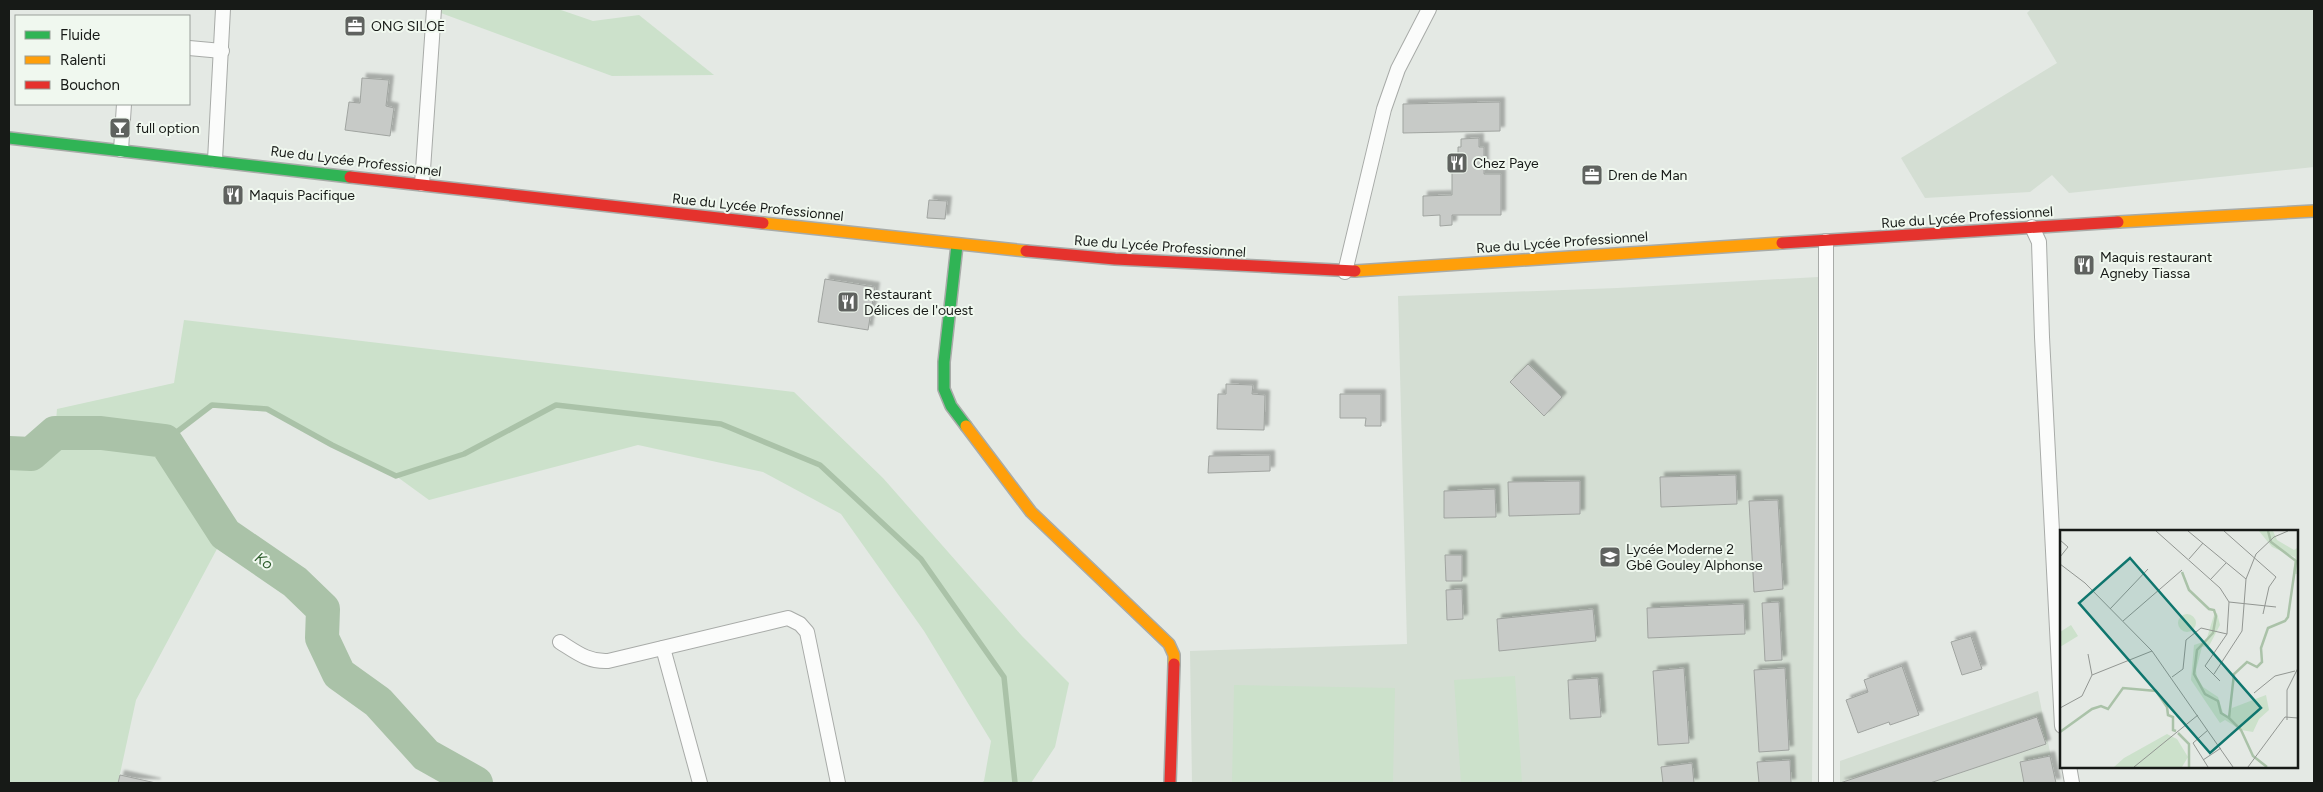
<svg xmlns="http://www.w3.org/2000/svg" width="2323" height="792" viewBox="0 0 2323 792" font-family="Figtree,sans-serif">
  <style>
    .built { fill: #d4ded3 }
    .green { fill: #cce1cb }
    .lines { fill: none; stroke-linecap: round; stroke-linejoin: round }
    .stream { stroke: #aac2a8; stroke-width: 5.5 }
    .river { stroke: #aac2a8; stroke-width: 34 }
    .building { fill: #c7cac7; stroke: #a0a4a0; filter: url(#shadow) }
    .street-casing { stroke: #a8aba8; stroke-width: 16 }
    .fast-casing { stroke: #a8aba8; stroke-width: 14 }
    .slow-casing { stroke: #a8aba8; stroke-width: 14 }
    .jam-casing { stroke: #a8aba8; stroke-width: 14 }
    .street { stroke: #fbfcfb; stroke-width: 14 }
    .fast { stroke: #30b455; stroke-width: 11 }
    .slow { stroke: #ff9f0a; stroke-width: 11 }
    .jam { stroke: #e5322d; stroke-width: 11 }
    .labels { text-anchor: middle; stroke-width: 4; stroke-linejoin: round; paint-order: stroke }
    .poi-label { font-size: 14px; fill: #171a17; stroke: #f0f8ef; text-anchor: start }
    .street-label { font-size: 14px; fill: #171a17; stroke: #f0f8ef }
    .water-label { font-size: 15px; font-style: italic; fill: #2f5e2e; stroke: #f0f8ef }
    .inset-river { fill: none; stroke: #aac2a8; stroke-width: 2.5 }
    .inset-road { fill: none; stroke: #929692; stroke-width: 1 }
    .view { fill: #0f766e; fill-opacity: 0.15; stroke: #0f766e; stroke-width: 2.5 }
    .inset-edge { fill: none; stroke: #171a17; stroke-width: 2.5 }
  </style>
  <defs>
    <filter id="shadow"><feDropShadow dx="4.5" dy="-4.5" stdDeviation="1" flood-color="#0004"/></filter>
  </defs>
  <rect width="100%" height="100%" fill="#e4e9e4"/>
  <g class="built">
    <path d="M2031,9H2314V167L2069,193L2052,175L2030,192L1925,198L1901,158L2057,63L2027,13Z"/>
    <path d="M1818,277L1812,783H1192L1190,651L1407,644L1398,296L1617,288Z"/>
    <path d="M2038,691L2056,783H1840V761Z"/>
  </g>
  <g class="green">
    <path d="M430,9H558L593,21L639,15L714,75L612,76Z"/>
    <path d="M184,320L794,392L883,478L1022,636L1069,683L1055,747L1031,783H981L984,781L991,741L924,631L841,514L763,472L638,445L429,500L396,476L332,445L267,409L212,405L165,441L225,534L136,700L118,783H9V453L31,454L55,433L57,409L174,383Z"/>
    <path d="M1515,676L1522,783H1461L1454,680Z"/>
    <path d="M1234,685L1395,688L1393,783H1232Z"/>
  </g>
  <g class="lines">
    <path class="stream" d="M165,441L212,405L267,409L332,445L396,476L464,454L556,405L721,424L820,465L921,559L1004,677L1015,783"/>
    <path class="river" d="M9,453L31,454L55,433H101L165,441L225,534L295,582L323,609L322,638L339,674L378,702L426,755L476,783"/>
  </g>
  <g class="building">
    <path d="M362,78L389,80L386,106L394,108L390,136L345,130L349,102L360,103Z"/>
    <path d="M1500,102V131L1403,133V104Z"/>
    <path d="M1479,138V147H1484V174H1501V215H1452V225L1440,226V215L1423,216V196L1452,195V168H1458V147H1461V139Z"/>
    <path d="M929,200L947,201L945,219L927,218Z"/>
    <path d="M825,279L875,287L868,330L818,322Z"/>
    <path d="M1528,364L1562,397L1544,416L1510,382Z"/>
    <path d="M1226,384L1253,385L1252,394L1265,395L1264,430L1217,429L1218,394H1226Z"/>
    <path d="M1340,394H1381V426H1365L1366,418H1340Z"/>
    <path d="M1270,455V471L1208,473L1209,456Z"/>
    <path d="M1736,475L1737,504L1661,507L1660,477Z"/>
    <path d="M1580,481V514L1509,516L1508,482Z"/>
    <path d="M1495,489L1496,517L1444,518V491Z"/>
    <path d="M1778,500L1783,589L1754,592L1749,501Z"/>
    <path d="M1445,555H1462V581H1446Z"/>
    <path d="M1462,589L1463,619L1447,620L1446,590Z"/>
    <path d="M1779,602L1782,660L1765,661L1762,603Z"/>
    <path d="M1744,604L1745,634L1648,638L1647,608Z"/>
    <path d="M1593,609L1596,641L1499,651L1497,619Z"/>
    <path d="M1971,636L1982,669L1962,675L1951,642Z"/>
    <path d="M1902,666L1919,715L1890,725L1889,722L1858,733L1846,700L1868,692L1864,680Z"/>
    <path d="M1684,668L1689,743L1658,745L1653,671Z"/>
    <path d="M1785,668L1789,750L1759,752L1754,670Z"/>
    <path d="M1598,678L1601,717L1570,719L1568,680Z"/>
    <path d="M2037,717L2046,744L1930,783H1840Z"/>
    <path d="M2050,756L2056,783H2024L2020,762Z"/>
    <path d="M1790,760L1791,783H1759L1757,762Z"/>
    <path d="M1692,763L1694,783H1663L1661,767Z"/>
    <path d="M120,775L156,783H118Z"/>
  </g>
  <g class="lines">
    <g class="street-casing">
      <g id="street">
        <path d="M189,48L222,51"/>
        <path d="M121,150L124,104"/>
        <path d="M215,160L223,9"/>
        <path d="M422,184L434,9"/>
        <path d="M2032,227L2039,242L2042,337L2062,726"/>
        <path d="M1345,272L1384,109L1398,69L1429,9"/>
        <path d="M560,642C576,652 588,662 608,661L788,618L800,624L807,632L838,783"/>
        <path d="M663,648L700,783"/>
        <path d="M2069,766L2072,783"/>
        <path d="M1826,783V241"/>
      </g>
    </g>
    <g class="fast-casing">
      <g id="fast">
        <path d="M9,138L350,177"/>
        <path d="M957,245L944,362V389L951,406L966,426"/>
      </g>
    </g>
    <g class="slow-casing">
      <g id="slow">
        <path d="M2118,222L2314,211"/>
        <path d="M763,223L1026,251"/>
        <path d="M1355,271L1782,243"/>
        <path d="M966,426L1031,512L1169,644L1174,655V664"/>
      </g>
    </g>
    <g class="jam-casing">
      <g id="jam">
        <path d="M350,177L763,223"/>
        <path d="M1782,243L2118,222"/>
        <path d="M1026,251L1115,259L1355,271"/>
        <path d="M1170,783L1174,664"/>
      </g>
    </g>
    <use href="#street" class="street"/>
    <use href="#fast" class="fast"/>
    <use href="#slow" class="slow"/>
    <use href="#jam" class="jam"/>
  </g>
  <defs>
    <g id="office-square" transform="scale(1.125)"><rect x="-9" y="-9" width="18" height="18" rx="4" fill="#5f625f" stroke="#f0f8ef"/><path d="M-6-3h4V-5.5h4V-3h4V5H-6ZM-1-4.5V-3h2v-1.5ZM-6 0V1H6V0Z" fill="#fff"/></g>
    <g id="bar-square" transform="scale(1.125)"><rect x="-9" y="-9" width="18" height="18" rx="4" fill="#5f625f" stroke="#f0f8ef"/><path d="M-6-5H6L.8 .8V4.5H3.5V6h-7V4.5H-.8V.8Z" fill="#fff"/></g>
    <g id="restaurant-square" transform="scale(1.125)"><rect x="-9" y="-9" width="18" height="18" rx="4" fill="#5f625f" stroke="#f0f8ef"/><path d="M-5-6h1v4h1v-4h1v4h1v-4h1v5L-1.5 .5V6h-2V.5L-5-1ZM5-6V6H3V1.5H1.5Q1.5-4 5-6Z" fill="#fff"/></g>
    <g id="school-square" transform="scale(1.125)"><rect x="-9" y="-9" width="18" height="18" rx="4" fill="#5f625f" stroke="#f0f8ef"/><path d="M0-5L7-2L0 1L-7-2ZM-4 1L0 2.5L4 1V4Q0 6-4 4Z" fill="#fff"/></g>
  </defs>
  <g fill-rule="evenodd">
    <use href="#office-square" x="355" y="26"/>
    <use href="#bar-square" x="120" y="128"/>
    <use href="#restaurant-square" x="1457" y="163"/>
    <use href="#office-square" x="1592" y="175"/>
    <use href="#restaurant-square" x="233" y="195"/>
    <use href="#restaurant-square" x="2084" y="265"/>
    <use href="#restaurant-square" x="848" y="302"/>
    <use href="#school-square" x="1610" y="557"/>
  </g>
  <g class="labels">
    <g class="poi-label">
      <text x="371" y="31">ONG SILOE</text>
      <text x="136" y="133">full option</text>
      <text x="1473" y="168">Chez Paye</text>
      <text x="1608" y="180">Dren de Man</text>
      <text x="249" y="200">Maquis Pacifique</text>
      <text x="2100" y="262">Maquis restaurant<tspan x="2100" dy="16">Agneby Tiassa</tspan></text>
      <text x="864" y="299">Restaurant<tspan x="864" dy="16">Délices de l'ouest</tspan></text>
      <text x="1626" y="554">Lycée Moderne 2<tspan x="1626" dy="16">Gbê Gouley Alphonse</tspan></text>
    </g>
    <g class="street-label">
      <text transform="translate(356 161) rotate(7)" y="5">Rue du Lycée Professionnel</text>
      <text transform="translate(758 207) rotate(6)" y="5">Rue du Lycée Professionnel</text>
      <text transform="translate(1967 217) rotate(-4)" y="5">Rue du Lycée Professionnel</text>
      <text transform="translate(1562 242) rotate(-4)" y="5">Rue du Lycée Professionnel</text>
      <text transform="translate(1160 246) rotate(4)" y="5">Rue du Lycée Professionnel</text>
    </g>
    <g class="water-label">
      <text transform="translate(264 561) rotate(35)" y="5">Ko</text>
    </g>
  </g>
  <g transform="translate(2060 530)">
    <rect width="238" height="238" fill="#e4e9e4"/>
    <path d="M199,1H213L217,10L234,20L237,18V44H233L235,27L212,17ZM157,83L160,95L149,116L142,117L136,140L137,147L143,157L158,167L164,186L169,187L172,178L206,165L209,180L199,189L193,202L181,200L165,190L160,193L131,150L134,115L146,111L154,85ZM118 93a9 9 0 1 1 18 0a9 9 0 1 1-18 0ZM11,95L18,106L0,117V102ZM107,204L117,209L128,227L122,237H54L64,228Z" fill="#cce1cb"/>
    <path class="inset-river" d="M122,42L129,60L149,79L154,80L156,86L153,103L137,120L134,144L145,164L158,171L161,183L169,188M0,202L32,179L41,176L48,179L63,158L96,161L107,177L108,185L113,187V200L116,201M118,203L129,214V237M207,237L193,226L181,200L169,188L174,144L187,132L197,137L202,132L201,118L208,98L225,91L228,87L236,31L211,12L208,1"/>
    <path class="inset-road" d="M96,1L160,58L169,72L167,104L145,136L160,151M128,1L186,49M164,1L216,47L209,57L203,84M0,10L8,17L0,27M129,29L143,13M0,34L25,53L92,121L173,237M150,50L166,33M169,72L216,77M50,79L88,39M63,91L122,40M28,124L32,145M154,144L182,101L186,49L196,24L214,7L228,1M112,147L123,139L126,110L141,98L167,104M194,163L215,146L235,141M0,178L22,166L32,145L92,121M227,190V160L238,138M148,200L133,213L148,237M143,230L161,218M74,237L138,185M188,237L225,187L238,188"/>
    <path class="view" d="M70,28L201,178L150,223L19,73Z"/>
    <rect width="238" height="238" class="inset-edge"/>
  </g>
  <rect width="2323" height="792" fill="none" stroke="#171a17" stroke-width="20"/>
  <rect x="15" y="15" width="175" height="90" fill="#f0f8ef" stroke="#999f99"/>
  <rect x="25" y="31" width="25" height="8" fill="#30b455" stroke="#999f99"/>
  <text x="60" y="40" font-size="15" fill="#171a17">Fluide</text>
  <rect x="25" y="56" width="25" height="8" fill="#ff9f0a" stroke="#999f99"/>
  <text x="60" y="65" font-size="15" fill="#171a17">Ralenti</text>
  <rect x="25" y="81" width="25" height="8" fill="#e5322d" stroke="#999f99"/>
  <text x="60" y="90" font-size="15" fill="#171a17">Bouchon</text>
</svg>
